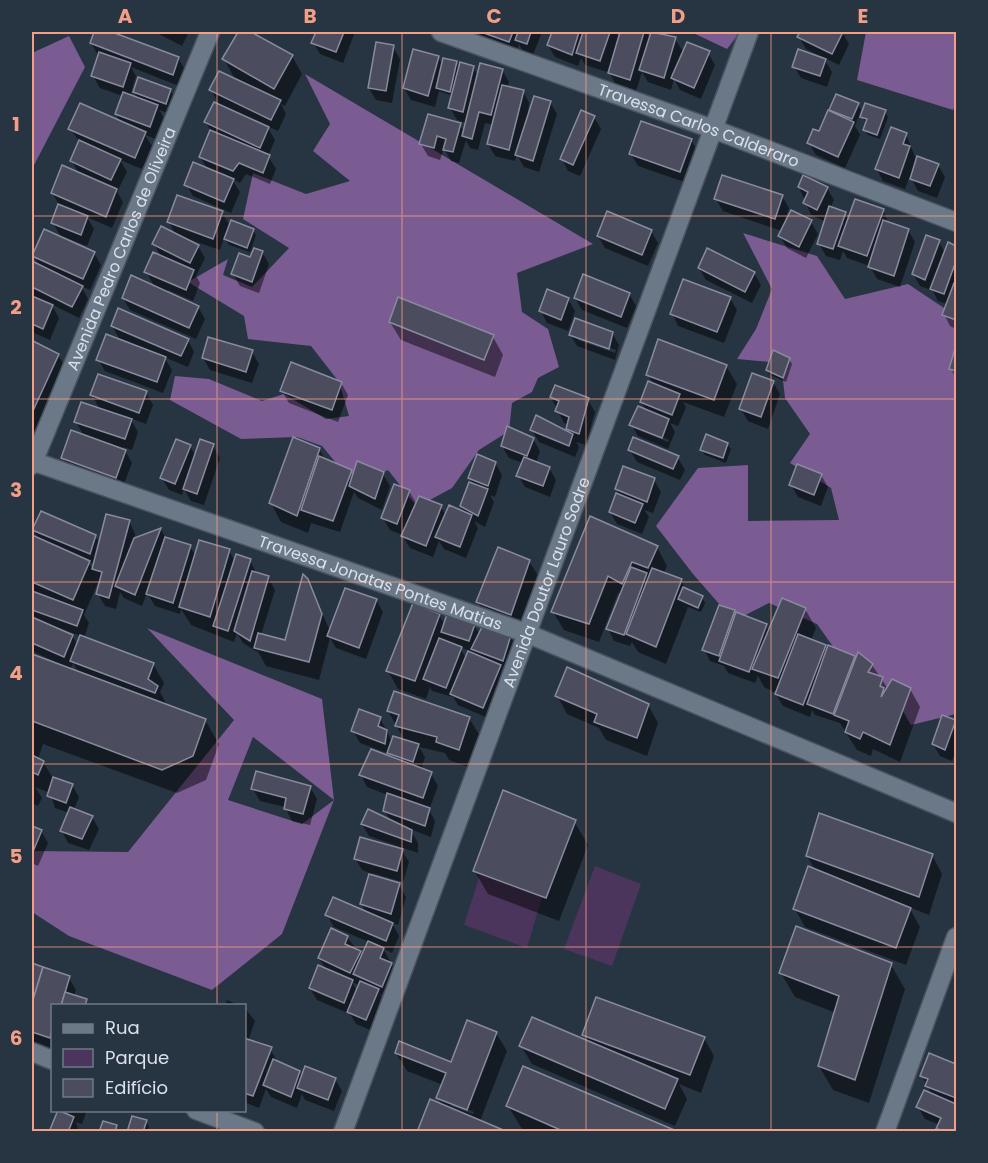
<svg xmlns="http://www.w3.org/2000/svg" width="988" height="1163" viewBox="0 0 988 1163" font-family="Poppins,sans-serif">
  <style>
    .green { fill: #4c355d }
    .forest { fill: #7a5b92; fill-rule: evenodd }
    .shadow { fill: #0007; fill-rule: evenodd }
    .building { fill: #4b4d5e; stroke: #888b9e; stroke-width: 1.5 }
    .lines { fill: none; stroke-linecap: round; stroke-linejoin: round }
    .street-casing { stroke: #49525e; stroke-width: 21 }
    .secondary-casing { stroke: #49525e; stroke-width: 21 }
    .street { stroke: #6b7888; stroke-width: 18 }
    .secondary { stroke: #6b7888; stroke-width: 18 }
    .grid { fill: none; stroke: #f49e86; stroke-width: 1.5; stroke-opacity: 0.55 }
    .labels { text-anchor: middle; stroke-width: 6; stroke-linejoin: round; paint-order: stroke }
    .street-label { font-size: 16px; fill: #dae1ea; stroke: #273441 }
    .neatline { fill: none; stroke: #f49e86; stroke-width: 2 }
    .grid-label { font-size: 20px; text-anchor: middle; font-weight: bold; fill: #f49e86 }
  </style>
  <rect width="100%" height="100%" fill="#273441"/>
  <g class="green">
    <path d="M595,866L641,884L612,966L564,949Z"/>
    <path d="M480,874L542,897L527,948L464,925Z"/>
  </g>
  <g class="forest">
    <path d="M691,32H740L727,49Z"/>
    <path d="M866,32H956V103L953,110L857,80Z"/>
    <path d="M69,36L85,67L32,169V53Z"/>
    <path d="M305,74L593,244L517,273L522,312L548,329L559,367L538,378L532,392L512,403L509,431L479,450L452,488L417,507L388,470L355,486L322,446L297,437L241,439L170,400L175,376L209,379L262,401L284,394L326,419L349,416L339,382L311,346L248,339L244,316L188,282L228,259L223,275L252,287L289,248L243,219L253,173L306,194L350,181L313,151L330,124Z"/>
    <path d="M743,233L817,256L845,299L908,284L956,316V714L911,725L893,694L846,665L817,624L769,603L734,621L693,574L656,526L698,468L748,465V521L839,520L831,488L790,463L810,434L785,398L781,363L737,359L756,329L772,289Z"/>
    <path d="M147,628L322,699L334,800L282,934L212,990L69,936L32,912V851L128,852L234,720ZM253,737L334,800L302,824L228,800Z"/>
  </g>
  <g class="shadow">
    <path d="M96,32H107L178,58L185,70L179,86L131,67L136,76L130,96L139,100L134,92L170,90L177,102L173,115L159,110L164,118L156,139L145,135L152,146L142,169L120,160L127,172L117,192L123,202L112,228L87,217L94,229L87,246L64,237L63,239L94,253L101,265L90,290L81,286L88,299L79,318L51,304L59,318L50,340L32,332V263L40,267L34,256L62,239L53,223L60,206L52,193L79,174L72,161L80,142L70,129L122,124L116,114L123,96L100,88L93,76L98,55L91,43Z"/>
    <path d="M155,32H189L182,46Z"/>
    <path d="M239,32H248L292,56L302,74L285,106L281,104L286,114L278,131L267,126L275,140L268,156L276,169L270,184L246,174L240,183L232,179L240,192L231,213L193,196L186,184L208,170L200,157L211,131L206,122L220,106L211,90L236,81L224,59Z"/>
    <path d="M317,32H355L343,63L320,54L313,42Z"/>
    <path d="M467,32L482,34L483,32H542L533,55L523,52L519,44L516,53L489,44L484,35L482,41L469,36Z"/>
    <path d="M553,32H616L620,38L622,32H646L650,38L652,32L675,39L684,53H708L715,65L701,99L680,90L674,79L671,90L648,82L642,72L636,91L616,85L608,70L607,72L585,65L581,58L578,66L555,57L548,45Z"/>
    <path d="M801,32H842L849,44L839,65L823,57L832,72L827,87L801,78L794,66L823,57L806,49L799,37Z"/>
    <path d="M393,47L400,59L392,103L376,100L369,88Z"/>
    <path d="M438,57L443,66L456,63L460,69L473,67L478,76L502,70L509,82L507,88L523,91L529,103L528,112L550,102L557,114L539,172L524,167L517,155L515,161L495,156L488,144L493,125L485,123L478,150L470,148L466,140L459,163L451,161L444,148L440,160L428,156L421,144L460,125L464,132L467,123L457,120L450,108L453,96L439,91L435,107L411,100L404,88Z"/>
    <path d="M858,104L861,110L855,126L860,135L845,168L816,155L809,143L833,114L831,110Z"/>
    <path d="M885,111L888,117L880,139L868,135L865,130L867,123L862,117Z"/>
    <path d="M594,117L601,129L580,176L568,171L562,159Z"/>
    <path d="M906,134L917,162L938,165L945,177L937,198L918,191L910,176L905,189L883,181L877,169Z"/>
    <path d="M691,140L698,152L687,183L638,166L631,154Z"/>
    <path d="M799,187L827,188L834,200L830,208L845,213L849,220L883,210L889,224L908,230L915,242L900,287L877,279L870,266L847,258L843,251L840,260L826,256L819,244L826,222L811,215Z"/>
    <path d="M782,196L789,208L784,223L811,222L818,234L806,258L787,248L780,236L782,231L723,211L716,199Z"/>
    <path d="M222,213L230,226L253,230L256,235L250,252L229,245L224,237L220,250L188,239L187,241L198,246L205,258L196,276L200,283L193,301L168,290L167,293L198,307L205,319L196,339L130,310L123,298L155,287L146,272L162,258L154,244L176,235L169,222Z"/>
    <path d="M651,231L658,243L648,266L605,248L598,236Z"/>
    <path d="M939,242L945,253L949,244L956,247V329L950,326L944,314L947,304L938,301L933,291L920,286L913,274Z"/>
    <path d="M262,252L269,264L259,293L240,286L233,274Z"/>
    <path d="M699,268L754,273L761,285L752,303L706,280Z"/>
    <path d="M629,294L636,306L627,328L582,310L575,298Z"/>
    <path d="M730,298L737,310L724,343L678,326L672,313Z"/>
    <path d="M568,299L575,311L568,331L547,323L541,311Z"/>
    <path d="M390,322L493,337L503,355L495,377L401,340Z"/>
    <path d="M112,326L188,340L194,352L188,367L164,357L172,370L163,393L105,371L98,359L130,342L119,338Z"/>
    <path d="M612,333L619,345L615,360L577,346L570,334ZM578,336L616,350L615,353L578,340Z"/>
    <path d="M34,343L58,355L69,373L32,447V349Z"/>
    <path d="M956,350V379L951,368Z"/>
    <path d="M252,352L259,364L252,383L210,370L203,358Z"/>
    <path d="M789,359L792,364L786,382L770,375L767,370Z"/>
    <path d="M726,366L737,384L724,417L683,402L686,407L678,426L670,423L675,432L668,449L638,436L631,424L647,411L641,402L654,385L648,375ZM639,427L669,440L668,442L639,430Z"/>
    <path d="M773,382L780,394L768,429L748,421L741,409Z"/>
    <path d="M341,383L348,395L338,422L289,403L282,391Z"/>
    <path d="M146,393L153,405L146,424L130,418L138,432L132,450L123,447L132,463L122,489L69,470L63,458L84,436L76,422L100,410L92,395Z"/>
    <path d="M551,397L588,400L595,412L586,445L576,442L579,447L575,457L539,442L532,430L571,434L568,425L564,423Z"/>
    <path d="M533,439L540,451L536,463L549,468L556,480L550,497L525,487L518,475L523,463L509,458L502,446Z"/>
    <path d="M727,444L731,449L726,463L705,455L702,450Z"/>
    <path d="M190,446L196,457L213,446L220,458L204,505L191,501L184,489L182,495L169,490L162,478Z"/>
    <path d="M319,449L326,461L350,472L354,477L383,474L390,486L382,510L358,498L354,492L340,532L311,523L308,533L281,522L271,503Z"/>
    <path d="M630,450L678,458L685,470L680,480L637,462Z"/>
    <path d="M495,463L502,475L495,497L490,495L494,502L485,527L474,521L478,528L466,558L444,549L439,541L433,557L410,548L402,535L390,530L383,518L409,491L417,505L441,507L446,516L466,514L461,506L474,485L470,478Z"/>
    <path d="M821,475L828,487L821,506L798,497L791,485Z"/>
    <path d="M654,480L661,492L653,513L644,510L649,517L642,534L617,524L610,512L621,497L616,489Z"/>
    <path d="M591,518L657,547L667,566L663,574L681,581L687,591L702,597L705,603L701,612L688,607L666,664L638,652L632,642L630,646L614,641L608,629L621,594L618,593L599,642L564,630L553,612Z"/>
    <path d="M129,521L135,534L134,540L161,529L166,539L190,547L196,556L229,551L235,561L250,560L256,573L268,577L275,590L261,635L286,642L307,580L330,631L376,600L383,612L366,659L336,648L330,638L319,680L266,666L257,650V652L243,643L237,633L234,642L191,625L181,609L180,614L155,606L147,593L142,606L124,598L120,592L116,609L105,606L98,594L100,578L84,615L89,623L84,638L153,664L164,683L160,692L167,705L205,720L219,744L206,780L177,793L43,744L38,759L43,762L53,778L72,785L79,797L74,810L92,817L99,829L89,850L68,843L62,831L69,813L55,808L50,793L35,787L42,798L38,806L32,803V656L59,666L60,664L32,651V537L40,541L33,530L95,536L100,543ZM88,561L94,564L93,570ZM64,630L81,636L78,645L72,636L63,632ZM73,663L79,673L70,670Z"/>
    <path d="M529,561L540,579L521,632L489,620L478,602Z"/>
    <path d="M805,609L816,628L811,640L825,646L828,651L854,657L856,661L858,655L872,665L888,689H910L920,707L900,762L873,749L871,756L857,750L840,723L815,715L812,710L810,717L783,706L776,694L778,690L774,692L764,687L758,676L755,683L728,673L724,666L710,661L704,649L734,611L766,625L769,632Z"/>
    <path d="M439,615L445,625H474L480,635L510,636L517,648L509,672L502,670L507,678L490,719L458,705L453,697L432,691L430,687L426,699L398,689L388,671ZM460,647L470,651L466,659Z"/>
    <path d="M557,695L648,705L658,723L647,756L606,740L599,728L567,714Z"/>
    <path d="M388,711L469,718L480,736L469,767L449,760L445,753L419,747L425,757L421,770L431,774L438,786L429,810L435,821L431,837L410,829L418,843V853L369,836L362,824L391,821L384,810L388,795L367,787L361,775L393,759L390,754L360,743L353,731L380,718L392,742L405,741Z"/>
    <path d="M955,721L956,749L952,761L940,756L933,744Z"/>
    <path d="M310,787L317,799L310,825L292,821L285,807L260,801L253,789Z"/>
    <path d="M574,821L588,845L559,921L488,894L474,870Z"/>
    <path d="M32,827L41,831L48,843L38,866L32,863Z"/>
    <path d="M401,849L409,862L403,882L372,873V876L399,885L406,897L398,925L392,923L399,936L392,953L383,948L398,976L389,998L380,994L385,1002L373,1031L356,1024L350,1014L317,1000L310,988L327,971L319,958L347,937L362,957L369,942L334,927L327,915L367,913L361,904L370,873L362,870L355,858ZM352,982L360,986L357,991Z"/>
    <path d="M932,855L942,874L929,915L909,907L920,927L906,965L805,927L795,909L816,871L807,856Z"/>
    <path d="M32,965L69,978L76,990L74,996L86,1000L89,1006H52V1055L48,1047L34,1042L32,1046Z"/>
    <path d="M891,965L905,989L869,1103L833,1090L819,1066L836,1013L795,997L781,973Z"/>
    <path d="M227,1000L240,1006H225Z"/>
    <path d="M244,1007L255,1021L248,1041L270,1049L277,1061L299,1072L302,1077L335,1079L342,1091L334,1111L305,1100L302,1094L297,1108L271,1097L266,1089L259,1108L244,1102Z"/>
    <path d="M496,1033L507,1051L480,1121L442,1105L438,1098L443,1085L407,1071L396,1053L452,1064ZM451,1103L474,1112L473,1114L451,1106Z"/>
    <path d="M584,1035L704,1038L714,1056L701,1093L679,1084L687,1099L675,1126L532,1064L521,1046L588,1043Z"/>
    <path d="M930,1055L956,1065V1132H940V1125L925,1119L918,1107L932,1095L922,1076Z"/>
    <path d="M508,1106L675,1132H524Z"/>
    <path d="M64,1110H87L82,1124L76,1122L79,1132H51L66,1115Z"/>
    <path d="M146,1121L149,1127L147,1132H129Z"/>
  </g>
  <g class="building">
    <path d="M94,32H112L179,57L173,75L90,43Z"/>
    <path d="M238,32H251L293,55L274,89L222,59Z"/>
    <path d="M316,32H344L336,52L311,43Z"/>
    <path d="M481,32H513L509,42Z"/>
    <path d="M518,32H531L527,44L515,40Z"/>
    <path d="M552,32H579L572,55L547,45Z"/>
    <path d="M583,32H610L600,61L576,53Z"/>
    <path d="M620,32H644L630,80L608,73Z"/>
    <path d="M651,32L676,37L664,78L639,70Z"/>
    <path d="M800,32H843L832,54L797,37Z"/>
    <path d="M376,42L394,45L386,91L368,88Z"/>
    <path d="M687,42L710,51L694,88L671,78Z"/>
    <path d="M413,49L439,56L428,96L403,88Z"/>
    <path d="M798,49L826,59L820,76L792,67Z"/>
    <path d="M99,52L131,63L123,87L91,76Z"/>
    <path d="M443,58L457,61L450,92L436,88Z"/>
    <path d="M460,62L474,66L463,112L448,108Z"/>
    <path d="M480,63L503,69L491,115L479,112L472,139L462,136Z"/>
    <path d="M219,71L281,100L271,120L209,90Z"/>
    <path d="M138,77L171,89L166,104L133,92Z"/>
    <path d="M502,85L524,90L509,150L487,144Z"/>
    <path d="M123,92L158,105L150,127L115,114Z"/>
    <path d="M836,94L859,103L852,119L829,110Z"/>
    <path d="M534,96L551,101L533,161L515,155Z"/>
    <path d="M214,102L269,127L260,148L204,122Z"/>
    <path d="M80,103L146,132L135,158L68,129Z"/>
    <path d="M865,103L886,110L877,135L863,130L867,119L860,117Z"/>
    <path d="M581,110L595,116L573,165L560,159Z"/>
    <path d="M828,110L854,122L838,157L807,143L813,129L819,131Z"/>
    <path d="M428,114L461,123L453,152L443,150L446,139L437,136L434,148L419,144Z"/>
    <path d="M641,121L692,139L680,172L629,154Z"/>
    <path d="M891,127L907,133L903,144L910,146L899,178L875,169Z"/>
    <path d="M210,130L270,155L263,173L239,163L233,171L199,157Z"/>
    <path d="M79,140L121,159L111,180L70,161Z"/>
    <path d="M917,156L939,164L930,186L910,179Z"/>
    <path d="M193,162L234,179L224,202L184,185Z"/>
    <path d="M62,165L117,189L106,217L51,193Z"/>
    <path d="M722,175L783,195L775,219L714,199Z"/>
    <path d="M803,175L828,187L817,210L803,203L808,192L798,187Z"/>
    <path d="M177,195L223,211L213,239L167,222Z"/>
    <path d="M855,199L884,209L867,256L838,246Z"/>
    <path d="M58,204L88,216L81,235L51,223Z"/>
    <path d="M829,206L846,212L833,249L817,244Z"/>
    <path d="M791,210L812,220L799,247L778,236Z"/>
    <path d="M607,211L652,230L642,255L597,236Z"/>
    <path d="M231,220L254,229L247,248L224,239Z"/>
    <path d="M883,220L909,229L894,276L868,267Z"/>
    <path d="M161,226L199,245L190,263L152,244Z"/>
    <path d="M44,229L95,252L83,279L32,256Z"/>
    <path d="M926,235L940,240L925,280L912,274Z"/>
    <path d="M948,242L956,246V261L944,294L930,289Z"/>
    <path d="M254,248L263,251L252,282L231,274L239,253L250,257Z"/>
    <path d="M707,248L755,272L745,292L698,268Z"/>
    <path d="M153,252L194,270L186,290L144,272Z"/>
    <path d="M32,261L83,286L72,307L32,287Z"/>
    <path d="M583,274L630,293L621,317L574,298Z"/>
    <path d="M131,275L199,306L189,328L122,298Z"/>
    <path d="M683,279L731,297L717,332L670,314Z"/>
    <path d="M954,283L956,284V320L942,315Z"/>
    <path d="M547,289L569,298L561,320L539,311Z"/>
    <path d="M32,296L53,305L43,329L32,324Z"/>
    <path d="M398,297L494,335L484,360L389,322Z"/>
    <path d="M118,308L189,339L181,356L111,326Z"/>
    <path d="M575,318L613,332L609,349L569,335Z"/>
    <path d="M106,334L166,357L157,382L96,360Z"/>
    <path d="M208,337L253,350L246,372L202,358Z"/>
    <path d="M658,339L727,365L714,400L646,375Z"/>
    <path d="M33,341L59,354L32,413V345Z"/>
    <path d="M956,345V371L949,369Z"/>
    <path d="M773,350L790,358L783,378L766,370Z"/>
    <path d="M291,362L342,382L332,410L280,391Z"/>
    <path d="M752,373L774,381L761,417L739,409Z"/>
    <path d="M98,374L147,391L139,413L90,395Z"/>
    <path d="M648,381L680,394L672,415L640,402Z"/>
    <path d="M555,385L589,398L579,434L566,429L569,417L555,411L559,401L550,397Z"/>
    <path d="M81,402L132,419L125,439L74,422Z"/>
    <path d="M638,406L669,419L662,438L629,425Z"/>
    <path d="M536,415L573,434L569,446L530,430Z"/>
    <path d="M507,426L534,438L527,456L501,446Z"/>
    <path d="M71,430L126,450L116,478L61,458Z"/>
    <path d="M706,434L728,443L723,458L700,450Z"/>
    <path d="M293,437L320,448L297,516L269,503Z"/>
    <path d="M633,437L679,456L673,469L628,450Z"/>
    <path d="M176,439L191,445L175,484L160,478Z"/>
    <path d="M200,439L214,444L197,494L183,489Z"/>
    <path d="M477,454L496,462L488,486L468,478Z"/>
    <path d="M319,456L352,470L333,521L301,510Z"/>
    <path d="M524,457L550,467L543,486L516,476Z"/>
    <path d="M357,461L384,472L375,499L349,486Z"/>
    <path d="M797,464L822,474L814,495L789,485Z"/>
    <path d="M623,466L655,478L647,502L615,489Z"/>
    <path d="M469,482L488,489L478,516L460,506Z"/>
    <path d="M394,484L410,490L397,524L381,518Z"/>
    <path d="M616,493L643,504L635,523L609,512Z"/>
    <path d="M419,496L442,505L426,546L401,536Z"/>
    <path d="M449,505L472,515L460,547L435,537Z"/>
    <path d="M41,511L96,535L90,554L32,530Z"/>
    <path d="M106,514L130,520L109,598L96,594L102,572L92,569Z"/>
    <path d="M590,516L658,546L648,568L632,562L622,584L608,576L589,624L551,612Z"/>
    <path d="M161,528L135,595L115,586L134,538Z"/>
    <path d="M32,535L90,561L73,600L32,582Z"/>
    <path d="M165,537L191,545L173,603L146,594Z"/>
    <path d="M199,540L230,549L210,617L179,607Z"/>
    <path d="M498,547L530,560L511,615L476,602Z"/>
    <path d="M236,554L251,559L228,631L213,626Z"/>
    <path d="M631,567L647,573L624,635L606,629Z"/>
    <path d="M652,568L682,579L656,647L626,634Z"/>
    <path d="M252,571L269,576L250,641L234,631Z"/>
    <path d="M303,574L308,579L322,614L309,662L254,648L258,633L285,640Z"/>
    <path d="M683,587L703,596L698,608L678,599Z"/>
    <path d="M345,588L377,599L359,648L327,636Z"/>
    <path d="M32,591L83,610L77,626L32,610Z"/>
    <path d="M782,598L806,608L778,678L752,669Z"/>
    <path d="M413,603L440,614L415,681L386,671Z"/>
    <path d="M719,605L735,610L719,656L702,650Z"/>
    <path d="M736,612L767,624L749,672L719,661Z"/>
    <path d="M447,614L475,624L469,641L441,632Z"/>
    <path d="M32,617L73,635L64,657L32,643Z"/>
    <path d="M483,625L511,635L503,661L471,649Z"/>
    <path d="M798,634L826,645L803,705L775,694Z"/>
    <path d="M80,635L154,663L148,679L158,686L155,693L70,661Z"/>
    <path d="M439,638L462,647L446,688L423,679Z"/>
    <path d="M828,645L855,656L833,714L807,704Z"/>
    <path d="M468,651L501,665L483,708L450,694Z"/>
    <path d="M858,652L873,664L868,672L883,677L880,686L884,688L881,697L892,679L911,688L890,745L863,732L860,739L845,732L849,721L834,715Z"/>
    <path d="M32,654L206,719L193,756L162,770L32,721Z"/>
    <path d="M567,667L649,704L637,738L594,722L597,714L555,696Z"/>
    <path d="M394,691L470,717L459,750L436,742L437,737L395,726L399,715L387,711Z"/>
    <path d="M359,709L381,717L378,726L387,730L385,744L351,731Z"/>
    <path d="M942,715L956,720L945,750L932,744Z"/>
    <path d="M393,736L419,744L413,762L387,753Z"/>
    <path d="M371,749L432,772L423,798L359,775Z"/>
    <path d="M32,755L44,761L38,775L32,772Z"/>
    <path d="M256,771L311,786L303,814L284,809L286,798L251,789Z"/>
    <path d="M53,777L73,784L66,803L47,796Z"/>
    <path d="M503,790L576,820L546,898L473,871Z"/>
    <path d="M387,793L430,808L425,826L383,811Z"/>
    <path d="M70,807L93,816L82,839L60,831Z"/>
    <path d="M368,809L412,830L411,842L361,824Z"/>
    <path d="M819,813L933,854L919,897L806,856Z"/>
    <path d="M32,826L42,830L32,854Z"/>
    <path d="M360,837L403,849L397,871L354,859Z"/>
    <path d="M808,866L911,908L896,948L793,909Z"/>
    <path d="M369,874L400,883L391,914L360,904Z"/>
    <path d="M333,897L393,923L386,941L325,915Z"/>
    <path d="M796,926L892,963L855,1080L818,1066L839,996L779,973Z"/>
    <path d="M331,928L348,936L345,944L361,951L350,973L318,958Z"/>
    <path d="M368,941L384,948L380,958L392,963L382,987L353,974Z"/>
    <path d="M32,963L43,967L32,1003Z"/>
    <path d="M318,965L353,980L344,1003L309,988Z"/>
    <path d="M43,967L70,976L61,1006H52V1030L50,1038L32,1032V1003Z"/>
    <path d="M360,981L379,989L366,1020L347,1012Z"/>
    <path d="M65,992L87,999L85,1006H61Z"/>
    <path d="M596,997L705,1037L690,1075L582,1035Z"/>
    <path d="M532,1017L678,1079L665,1109L519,1046Z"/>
    <path d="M467,1020L497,1032L467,1110L436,1098L446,1073L395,1053L399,1041L451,1062Z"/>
    <path d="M244,1038L272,1047L253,1096L244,1093Z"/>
    <path d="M929,1053L956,1064V1098L925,1086L928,1079L920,1076Z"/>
    <path d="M273,1059L300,1071L291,1097L263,1085Z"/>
    <path d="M305,1066L336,1078L328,1100L297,1088Z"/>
    <path d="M523,1066L679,1132H565L506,1106Z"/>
    <path d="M924,1090L956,1104V1132L936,1129L941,1118L916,1107Z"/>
    <path d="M430,1099L508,1132H417Z"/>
    <path d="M58,1110L74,1117L68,1132H49Z"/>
    <path d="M132,1116L147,1120L143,1132H127Z"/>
    <path d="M103,1121L117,1125L115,1132H99Z"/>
  </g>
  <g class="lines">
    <g class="street-casing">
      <g id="street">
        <path id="s1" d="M441,32L713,129L956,222"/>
        <path id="s2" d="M32,461L526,633L956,813"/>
        <path id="s3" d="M32,465L210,32"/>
        <path d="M32,1052L52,1060"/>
        <path d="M196,1110L255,1132"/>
        <path d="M885,1132L956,937"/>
      </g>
    </g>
    <g class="secondary-casing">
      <g id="secondary">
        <path id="s4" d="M343,1132L749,32"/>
      </g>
    </g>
    <use href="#street" class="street"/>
    <use href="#secondary" class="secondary"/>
  </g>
  <path class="grid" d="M217,32V1006M402,32V1132M586,32V1132M771,32V1132M32,216H956M32,399H956M32,582H956M32,764H956M32,947H956M217,1110V1132"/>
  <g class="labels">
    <g class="street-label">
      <text dy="6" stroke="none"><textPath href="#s1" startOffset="274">Travessa Carlos Calderaro</textPath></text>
      <text dy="6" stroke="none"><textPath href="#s3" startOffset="234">Avenida Pedro Carlos de Oliveira</textPath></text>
      <text dy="6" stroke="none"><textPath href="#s4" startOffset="586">Avenida Doutor Lauro Sodre</textPath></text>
      <text dy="6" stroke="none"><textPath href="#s2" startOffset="369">Travessa Jonatas Pontes Matias</textPath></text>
    </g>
  </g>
  <rect width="988" height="1163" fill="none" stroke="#273441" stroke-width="66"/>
  <rect x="51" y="1004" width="195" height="108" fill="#273441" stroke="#6f7985" stroke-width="1.5"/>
  <rect x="63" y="1024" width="30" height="9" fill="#6b7888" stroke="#6f7985" stroke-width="1.5"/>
  <text x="105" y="1034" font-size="18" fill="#dae1ea">Rua</text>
  <rect x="63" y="1049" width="30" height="18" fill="#4c355d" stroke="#6f7985" stroke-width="1.5"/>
  <text x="105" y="1064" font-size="18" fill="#dae1ea">Parque</text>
  <rect x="63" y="1079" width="30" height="18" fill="#4b4d5e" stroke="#6f7985" stroke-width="1.5"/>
  <text x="105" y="1094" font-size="18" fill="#dae1ea">Edifício</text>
  <rect x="33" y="33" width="922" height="1097" class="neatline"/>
  <g class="grid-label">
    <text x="125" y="23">A</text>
    <text x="310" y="23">B</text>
    <text x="494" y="23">C</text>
    <text x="678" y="23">D</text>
    <text x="863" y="23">E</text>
    <text x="16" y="131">1</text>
    <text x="16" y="314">2</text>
    <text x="16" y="497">3</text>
    <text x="16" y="680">4</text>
    <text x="16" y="863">5</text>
    <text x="16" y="1045">6</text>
  </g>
</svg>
